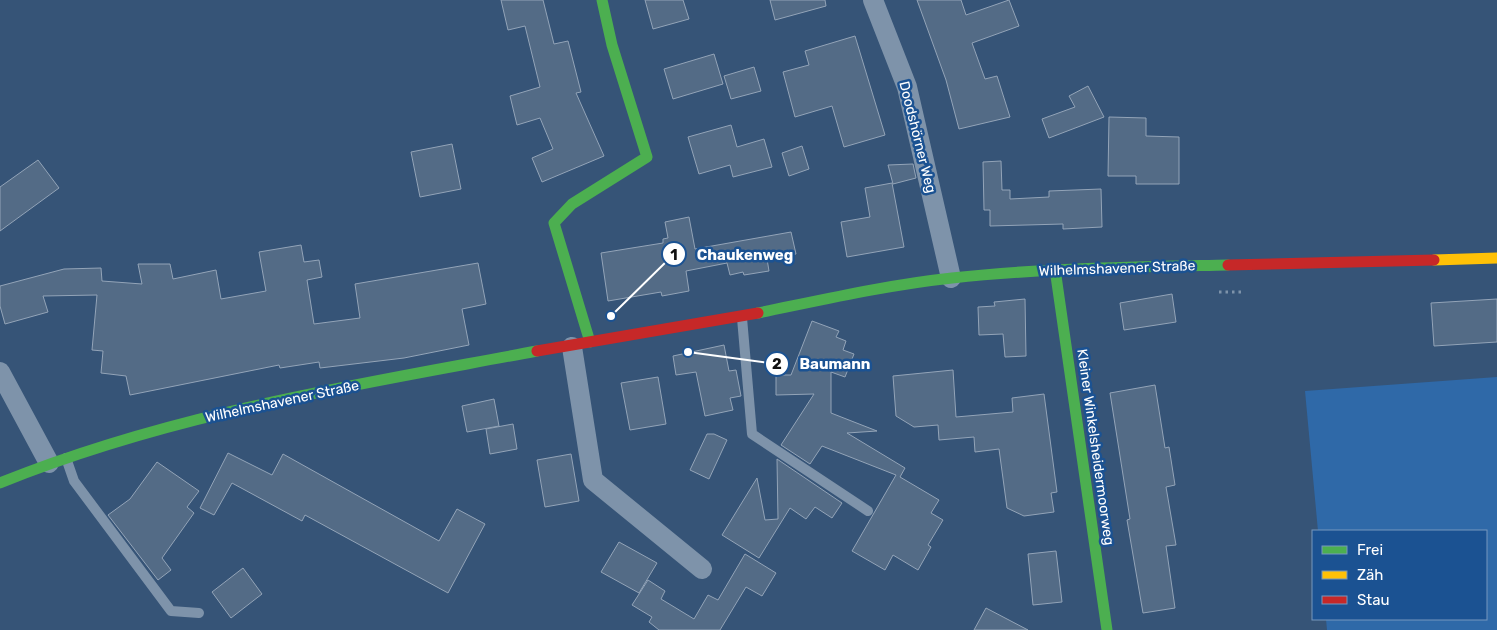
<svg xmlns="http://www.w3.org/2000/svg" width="1497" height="630" viewBox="0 0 1497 630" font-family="Rubik,sans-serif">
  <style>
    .green { fill: #2f69a8 }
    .building { fill: #536b86; stroke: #93a4b8 }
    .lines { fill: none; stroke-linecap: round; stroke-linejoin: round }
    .path { stroke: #7e93aa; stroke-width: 3; stroke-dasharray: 2.5 4; stroke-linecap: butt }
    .lane { stroke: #7e93aa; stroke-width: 10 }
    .street { stroke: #7e93aa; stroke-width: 20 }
    .fast { stroke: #4caf50; stroke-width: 11 }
    .slow { stroke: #ffc107; stroke-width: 11 }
    .jam { stroke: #c62828; stroke-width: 11 }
    .labels { text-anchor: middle; stroke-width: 5; stroke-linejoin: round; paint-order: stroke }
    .street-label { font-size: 14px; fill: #fff; stroke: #1b5292 }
    .leader { fill: none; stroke: #fff; stroke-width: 2 }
    .callout-dot { fill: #fff; stroke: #1b5292; stroke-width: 2 }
    .mark-label { font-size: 15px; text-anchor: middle; font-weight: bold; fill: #111 }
    .callout-label { font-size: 15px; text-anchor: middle; font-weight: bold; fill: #fff; stroke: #1b5292; stroke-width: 5; stroke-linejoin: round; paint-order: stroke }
  </style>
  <rect width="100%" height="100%" fill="#365477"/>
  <path class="green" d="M1497,377V630H1327L1326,619H1486V531H1318L1305,391Z"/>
  <g class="building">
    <path d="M501,0H543L554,44L568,41L581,92L576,93L604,156L542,182L532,158L553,149L540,118L517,125L510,96L540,87L525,26L508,30Z"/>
    <path d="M645,0H683L689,19L653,29Z"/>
    <path d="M770,0H825L826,6L775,20Z"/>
    <path d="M917,0H961L966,15L1009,0L1019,26L972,43L985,79L997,76L1010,117L959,129L946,80Z"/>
    <path d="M855,36L885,135L844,147L832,106L795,117L783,72L809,65L805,51Z"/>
    <path d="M714,54L723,84L673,99L664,69Z"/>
    <path d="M754,67L761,91L731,99L724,76Z"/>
    <path d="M1088,86L1104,117L1049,138L1042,119L1075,107L1069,96Z"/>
    <path d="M1109,117L1146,118V136L1179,137V184H1136V176H1108Z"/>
    <path d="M731,125L737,147L764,139L772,167L733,177L730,165L699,174L688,137Z"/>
    <path d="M452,144L461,189L420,197L411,152Z"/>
    <path d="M802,146L809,169L789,176L782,153Z"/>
    <path d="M38,160L59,188L0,231V187Z"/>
    <path d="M1001,161L1002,190H1010V199L1049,197V191L1101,189L1102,227L1063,229V224L990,226V210H984L983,162Z"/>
    <path d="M913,164L916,178L893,184L888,165Z"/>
    <path d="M892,183L904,247L847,257L841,222L870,217L865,188Z"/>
    <path d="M689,217L695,249L791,232L796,254L767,259L769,271L744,275L743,272L730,275L727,263L686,271L689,291L662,296L661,292L608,301L601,253L663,243V239L668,238L665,222Z"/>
    <path d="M301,245L304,262L319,260L322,277L307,280L314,324L360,318L355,284L478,263L486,304L462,309L469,345L404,358L320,368L319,362L280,368L279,365L130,395L126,376L101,373L103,351L92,350L97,295L43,296L48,312L5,324L0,306V286L64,269L101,268L102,281L142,284L138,264H170L173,279L216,270L221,299L266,291L259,252Z"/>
    <path d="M1172,294L1176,322L1124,330L1120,303Z"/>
    <path d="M1025,299L1026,356L1005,357L1003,334L979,335L978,307L995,306L994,302Z"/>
    <path d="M1497,299V342L1434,346L1431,303Z"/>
    <path d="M812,321L839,331L836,337L846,341L843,350L854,354L845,377L831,372V413L877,431L847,433L905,468L900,477L939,500L931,513L943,520L928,545L931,547L918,570L893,555L885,570L852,551L896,475L822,446L810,464L781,445L814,394L776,395V375H791Z"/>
    <path d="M724,345L729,371L736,370L741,396L730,398L733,410L705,416L696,372L676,375L673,356Z"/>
    <path d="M953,370L956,417L1013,412L1012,398L1044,394L1057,492L1051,493L1054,512L1024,516L1007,508L999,449L975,452L974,437L939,440L938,425L914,427L896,416L893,376Z"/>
    <path d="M658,377L666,424L630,430L621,383Z"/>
    <path d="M1155,385L1165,448L1169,447L1175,485L1166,487L1176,545L1166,546L1175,608L1143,613L1127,520L1130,519L1110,393Z"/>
    <path d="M494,399L499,426L467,432L462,406Z"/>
    <path d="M513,424L517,449L490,454L486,429Z"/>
    <path d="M707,434H714L727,440L709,479L690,470Z"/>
    <path d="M228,453L272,475L283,454L439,541L457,509L485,524L448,593L305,515L302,521L232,483L214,515L200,508Z"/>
    <path d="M571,454L579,501L545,507L537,460Z"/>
    <path d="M777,459L842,503L832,518L815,507L806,519L790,508L759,558L722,535L757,478L765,520L778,519Z"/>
    <path d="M157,462L199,491L187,507L194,513L162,558L171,570L158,580L108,515L130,499Z"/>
    <path d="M619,542L657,563L639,593L601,572Z"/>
    <path d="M1056,551L1062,602L1033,605L1028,554Z"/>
    <path d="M745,554L776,573L762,596L746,587L720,630H659L649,622L652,617L632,605L648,580L665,591L661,599L694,619L708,595L718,600Z"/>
    <path d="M243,568L262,594L231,618L212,592Z"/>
    <path d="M986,608L1028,630H974Z"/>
  </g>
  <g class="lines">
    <path class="path" d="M1219,292H1243"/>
    <g class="lane">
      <path d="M742,318L752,434L868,511"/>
      <path d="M66,458L74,481L171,611L199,613"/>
    </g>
    <g class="street">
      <path d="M873,0L907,87L951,278"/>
      <path d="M572,347L593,480L702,569"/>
      <path d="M0,372L49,463"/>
    </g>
    <g class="fast">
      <path d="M1055,269L1107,630"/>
      <path d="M758,313C822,300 887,285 952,278C1044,268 1136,267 1228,265"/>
      <path d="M590,342L554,223L572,204L647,157L612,45L602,0"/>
      <path d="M0,483C172,413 356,385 537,351"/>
    </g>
    <path class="slow" d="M1434,260L1497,258"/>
    <g class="jam">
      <path d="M1228,265L1434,260"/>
      <path d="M537,351L758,313"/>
    </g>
  </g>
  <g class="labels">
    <g class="street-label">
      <text transform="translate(918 137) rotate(76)" y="5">Doodshörner Weg</text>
      <text transform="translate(1117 268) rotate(-2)" y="5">Wilhelmshavener Straße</text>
      <text transform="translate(282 401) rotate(-12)" y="5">Wilhelmshavener Straße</text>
      <text transform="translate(1096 447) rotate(82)" y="5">Kleiner Winkelsheidermoorweg</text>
    </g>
  </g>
  <path class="leader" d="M611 316L674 254M688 352L777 364"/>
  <g class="callout-dot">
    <circle cx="611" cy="316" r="5"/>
    <circle cx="688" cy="352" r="5"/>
    <circle cx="674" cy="254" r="12"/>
    <circle cx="777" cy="364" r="12"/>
  </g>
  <g class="mark-label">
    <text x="674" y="260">1</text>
    <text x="777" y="369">2</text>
  </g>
  <g class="callout-label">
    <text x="745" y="260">Chaukenweg</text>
    <text x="835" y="369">Baumann</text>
  </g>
  <rect x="1312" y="530" width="175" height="90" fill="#1b5292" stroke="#7697be"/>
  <rect x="1322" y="546" width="25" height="8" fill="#4caf50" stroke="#7697be"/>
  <text x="1357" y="555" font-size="15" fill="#ffffff">Frei</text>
  <rect x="1322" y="571" width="25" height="8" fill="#ffc107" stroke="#7697be"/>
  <text x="1357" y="580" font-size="15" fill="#ffffff">Zäh</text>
  <rect x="1322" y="596" width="25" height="8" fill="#c62828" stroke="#7697be"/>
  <text x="1357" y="605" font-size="15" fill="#ffffff">Stau</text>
</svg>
